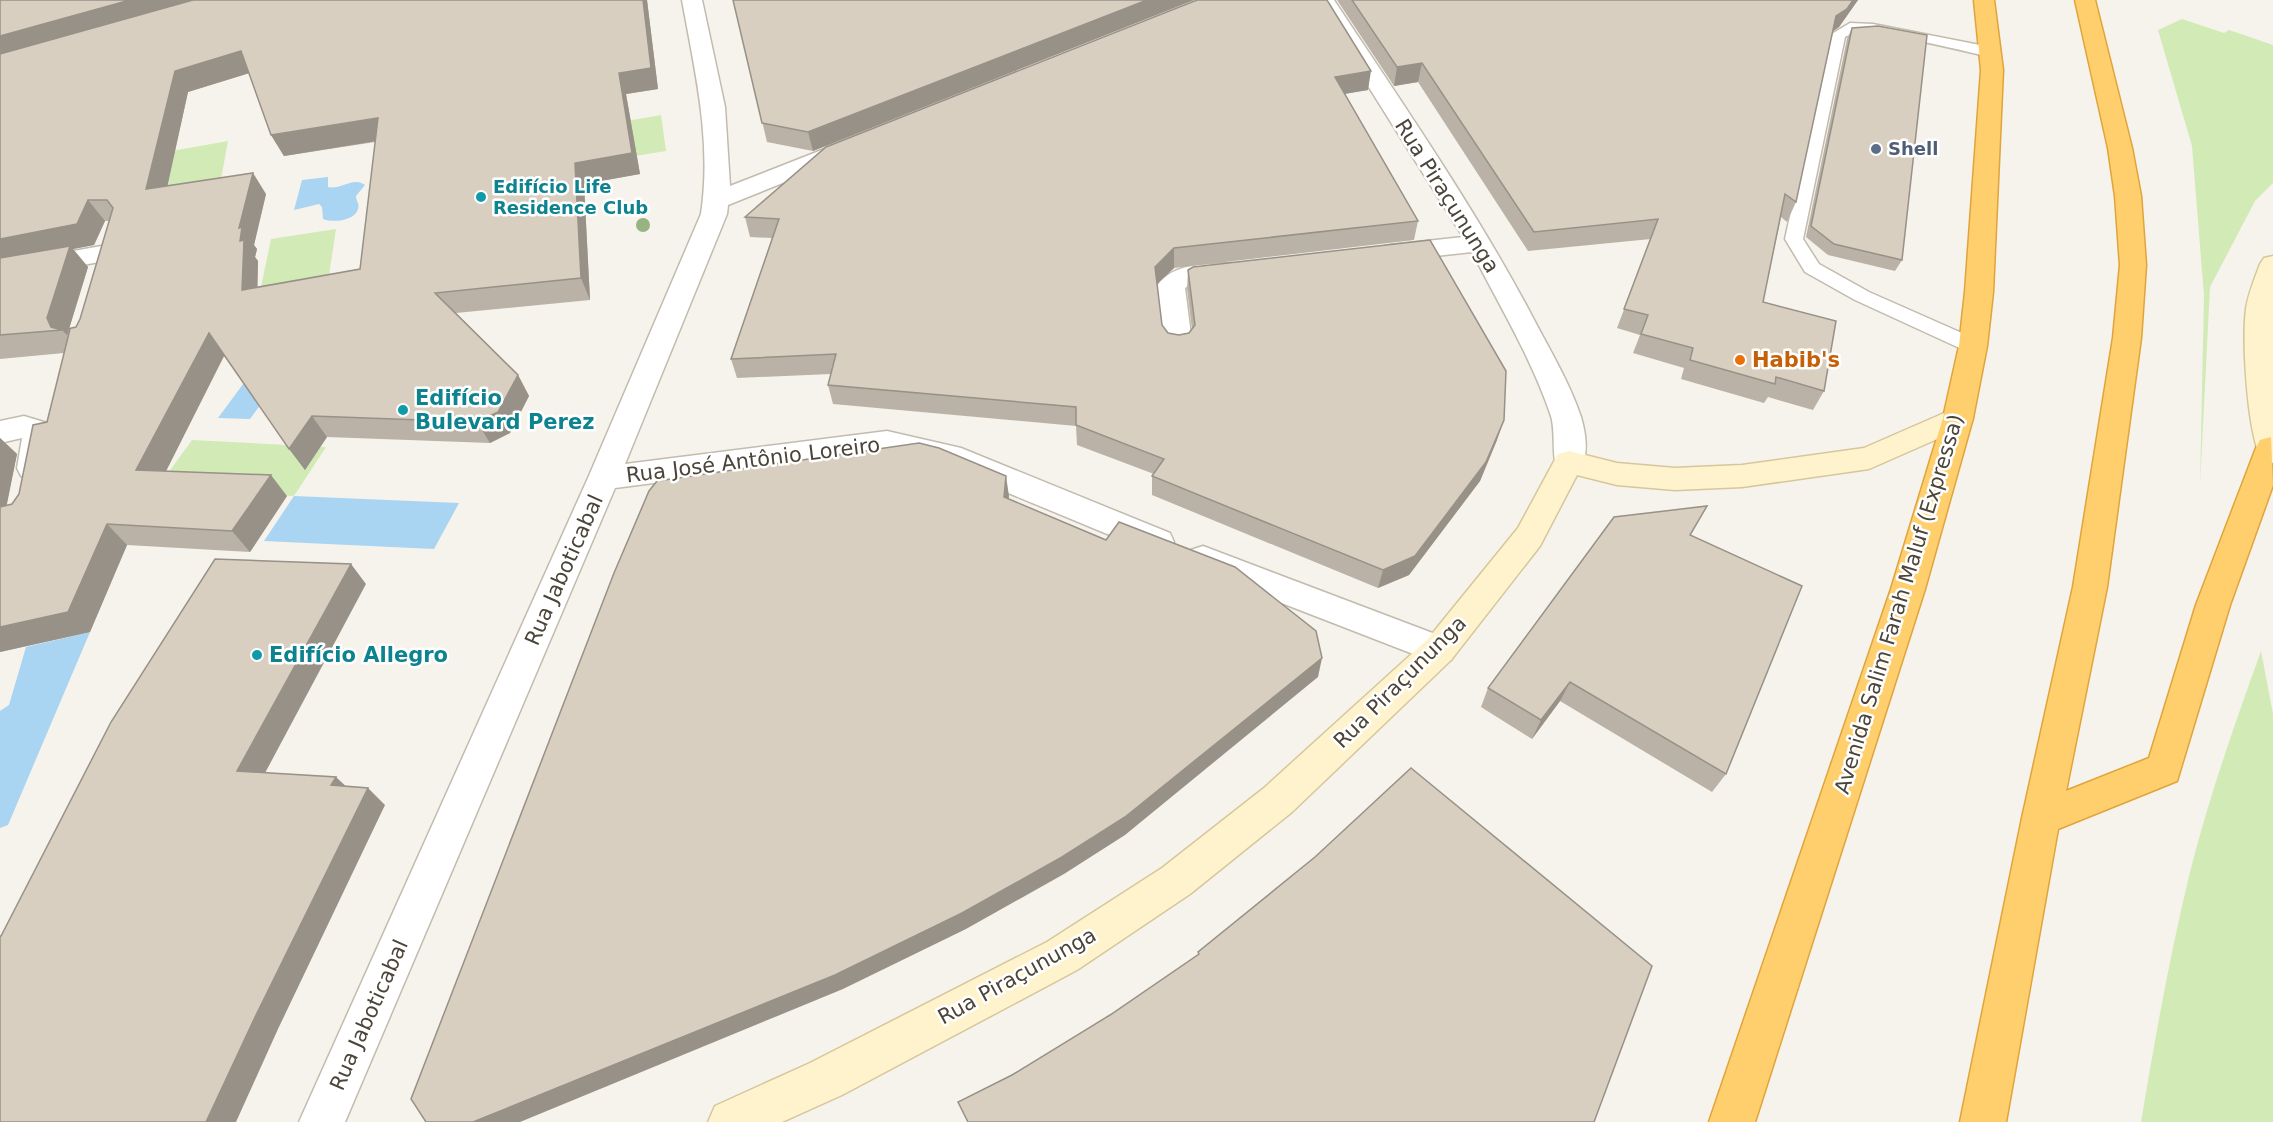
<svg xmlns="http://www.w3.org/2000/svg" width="2273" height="1122" viewBox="0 0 2273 1122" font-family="'DejaVu Sans',sans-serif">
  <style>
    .green { fill: #d2eab5 }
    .water { fill: #a9d4f2 }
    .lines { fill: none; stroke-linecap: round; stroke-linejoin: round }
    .lane-casing { stroke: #c2bbae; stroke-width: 3 }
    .street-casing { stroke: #c2bbae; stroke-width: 3 }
    .secondary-casing { stroke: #d6c79b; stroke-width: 3 }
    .highway-casing { stroke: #e0a43c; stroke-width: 3 }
    .lane { fill: #fff; fill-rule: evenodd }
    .street { fill: #fff; fill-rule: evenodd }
    .secondary { fill: #fff3cd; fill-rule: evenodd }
    .highway { fill: #ffcf6e; fill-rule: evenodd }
    .tree { fill: #97b381 }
    .wall { fill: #bab2a6; fill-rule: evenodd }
    .shaded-wall { fill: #979187 }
    .building { fill: #d8cfc1; stroke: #979187; stroke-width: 1.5; fill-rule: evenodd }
    .service-dot { fill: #5c6f8a; stroke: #fff; stroke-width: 2 }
    .culture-dot { fill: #0f9aa8; stroke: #fff; stroke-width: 2 }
    .food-dot { fill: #e8710a; stroke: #fff; stroke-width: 2 }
    .labels { text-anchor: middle; stroke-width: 5; stroke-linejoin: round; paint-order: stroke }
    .far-service-label { font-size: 18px; font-weight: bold; fill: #4e5e75; stroke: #fff; text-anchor: start }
    .far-culture-label { font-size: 18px; font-weight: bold; fill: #0d838f; stroke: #fff; text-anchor: start }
    .street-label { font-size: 21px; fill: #4b4439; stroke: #fff }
    .food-label { font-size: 21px; font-weight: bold; fill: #c56008; stroke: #fff; text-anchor: start }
    .culture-label { font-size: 21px; font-weight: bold; fill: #0d838f; stroke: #fff; text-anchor: start }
  </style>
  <rect width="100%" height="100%" fill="#f6f3ec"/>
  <g class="green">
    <path d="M2182,19L2224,33L2229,30L2273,45V183L2255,201L2210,287L2200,485L2204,296L2192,146L2158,30Z"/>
    <path d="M661,115L666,151L629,157L627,121Z"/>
    <path d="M228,141L218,195L53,224L71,169Z"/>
    <path d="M336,229L326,295L257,306L271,239Z"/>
    <path d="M192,440L326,447L294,496L155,491Z"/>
    <path d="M2261,651L2273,714V1122H2141C2155,1038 2170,954 2190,872C2209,797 2235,723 2261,651Z"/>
  </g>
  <g class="water">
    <path d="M328,177V187C341,190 354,176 365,185L356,196C356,202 360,203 358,209C355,221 332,223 323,219L322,207L319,204L294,210L302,180Z"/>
    <path d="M249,376L281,377L250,419L218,418Z"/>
    <path d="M294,496L459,503L434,549L264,541Z"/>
    <path d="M90,632L8,825L0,828V711L9,705L26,647Z"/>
  </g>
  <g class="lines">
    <g class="lane-casing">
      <path id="lane" d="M1850,23L1873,24L1990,47L1998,52L1990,57C1962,51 1866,25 1845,37L1803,239L1819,264L1869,292L1980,341L1983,346L1980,351H1966L1855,300L1805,272L1785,239L1830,35Z"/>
    </g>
    <g class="street-casing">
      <g id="street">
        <path d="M682,0H702L725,107L730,186L837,144L846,142L855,144L858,149L855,154L728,205L727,214L625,464L887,431L961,448L1170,533L1174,542L1170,551L1158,555L943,466L887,453L615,488L345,1122H299L588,478L701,214C712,141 695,72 682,0Z"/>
        <path d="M1314,0H1334C1402,103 1473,205 1531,314C1548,347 1569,381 1581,417C1586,434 1589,454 1580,470L1569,473L1558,470C1551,457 1556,433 1551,416C1532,359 1499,305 1472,252L1390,261L1381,259L1377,253L1381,247L1390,245L1463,237Z"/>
        <path d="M107,245L116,247L120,253L116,259L0,280V264Z"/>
        <path d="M1231,263L1240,265L1244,271L1240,277L1194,282L1185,288L1192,343L1188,350L1178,352L1168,350L1164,343L1157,286C1173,262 1206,265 1231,263Z"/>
        <path d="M24,416L47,423C56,439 52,460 43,476L32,479L21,476L17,468L22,438L0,443V421Z"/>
        <path d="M1203,546L1451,640L1456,650L1451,660L1439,664L1191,568L1187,559L1191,550Z"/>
      </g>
    </g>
    <g class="secondary-casing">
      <g id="secondary">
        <path d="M2273,256V463L2262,460C2247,433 2242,340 2246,309C2248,294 2255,278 2260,264L2264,258Z"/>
        <path d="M1958,407L1969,411L1973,418L1969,425L1869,469L1742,487L1675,490L1617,485L1577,475L1540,546L1451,660L1292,812L1190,894L1077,970L842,1095L782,1122H708L715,1106L810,1063L1047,942L1162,868L1264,788L1427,640L1518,528L1558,454L1569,451L1617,463L1675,468L1742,465L1864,448Z"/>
      </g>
    </g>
    <g class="highway-casing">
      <g id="highway">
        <path d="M1974,0H1994L2003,70L1993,292L1987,346L1973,418L1925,589L1755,1122H1709L1891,589L1943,418L1959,346L1965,292L1981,70Z"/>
        <path d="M2075,0H2095L2132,148L2141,196L2146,265L2141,338L2107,587L2066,791L2149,758L2196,605L2256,448L2260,440L2271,437L2273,485L2230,605L2177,781L2058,829L2006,1122H1960L2022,818L2073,587L2113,338L2120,265L2115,196L2108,148Z"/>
      </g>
    </g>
    <use href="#lane" class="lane"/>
    <use href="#street" class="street"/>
    <use href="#secondary" class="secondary"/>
    <use href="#highway" class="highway"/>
  </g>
  <circle class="tree" cx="643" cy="225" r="7"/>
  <g class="wall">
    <path d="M0,0H647L658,89L626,94L640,174L584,184L590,300L456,313L518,375L529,396L510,433L490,443L327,437L305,470L224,356L166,471L287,496L250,552L127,545L90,632L0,652V438L17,454L6,506L12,504L19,494L47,422L64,353L0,359ZM249,73L271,135L284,156L375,142L360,269L257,288L258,261L255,257L257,249L254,245L266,194L167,186L188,92ZM105,221H109L80,319L76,327L69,329L88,267L73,249L94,245Z"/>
    <path d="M733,0H1194L813,151L767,142Z"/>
    <path d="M1197,0L1368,90L1344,94L1418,221L1414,240L1174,268L1157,284L1162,325L1168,333L1179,335L1189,333L1192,329L1187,289L1188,270L1497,440L1480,481L1409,575L1378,588L1152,495V476L1154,474L1077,445L1076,426L833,404L828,385L831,374L737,378L731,359L772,238L750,237L745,217Z"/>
    <path d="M1337,0H1858L1839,27L1833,31L1796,202L1787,222L1781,217L1763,302L1824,391L1813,410L1768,397L1764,403L1681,379L1684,368L1633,353L1640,335L1617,328L1651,239L1528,251L1418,82L1394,86Z"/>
    <path d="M1852,28L1902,260L1895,271L1828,255L1806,237L1847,39Z"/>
    <path d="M1691,535L1726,774L1712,792L1560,701L1532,739L1481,707L1488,688Z"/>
  </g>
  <g class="shaded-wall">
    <path d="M130,0H215L0,61V36Z"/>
    <path d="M643,0H647L658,89L626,94L640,174L584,184L590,300L581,278L575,163Z"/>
    <path d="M1147,0H1194L813,151L808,132Z"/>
    <path d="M1853,0H1858L1839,27L1828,35L1836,16Z"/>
    <path d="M241,51L253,72L188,92L162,211L146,189L175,71Z"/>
    <path d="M1422,63L1418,82L1394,86L1397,67Z"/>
    <path d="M1371,71L1368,90L1332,96L1335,77Z"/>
    <path d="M378,118L389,139L284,156L271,135Z"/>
    <path d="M253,173L266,194L254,245L257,249L255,257L258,261L257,312L242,290L239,228Z"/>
    <path d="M88,200L105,221L94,245L73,249L88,267L69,329H67L69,331L67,335L62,330L51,327L47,318L0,264V239Z"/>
    <path d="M1174,248V268L1155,286V267Z"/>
    <path d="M209,333L225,354L156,491L136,470Z"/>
    <path d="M518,375L529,396L510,433L490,443L477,422Z"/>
    <path d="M312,416L327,437L305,470L289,449Z"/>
    <path d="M1504,420L1497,440L1480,481L1409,575L1378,588L1383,570Z"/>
    <path d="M0,438L17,454L5,514L0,515Z"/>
    <path d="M271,475L287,496L250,552L232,531Z"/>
    <path d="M1006,476L1009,496L1007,518L1004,497Z"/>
    <path d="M107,524L127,545L90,632L0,652V627Z"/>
    <path d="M351,564L366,584L257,788L237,771Z"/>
    <path d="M1322,658L1318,677L1125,835L1064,874L966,929L843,989L520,1122H473Z"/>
    <path d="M1570,682L1560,701L1532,739L1541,720Z"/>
    <path d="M336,777L354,794L331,785Z"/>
    <path d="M368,788L385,805L278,1029L236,1122H206L256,1015Z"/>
  </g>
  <g class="building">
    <path d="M0,0H130L0,36Z"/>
    <path d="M193,0H643L651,68L619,73L632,153L575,163L581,278L435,293L518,375L498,412L477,422L312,416L289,449L209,333L136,470L271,475L232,531L107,524L68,612L0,627V507L12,504L19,494L33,425L47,422L70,329H67L76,327L80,319L113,208L107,200H88L77,224L0,239V54ZM241,51L271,135L378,118L360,269L242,290L244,240L240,241L242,227L239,228L253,173L146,189L175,71Z"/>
    <path d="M733,0H1147L808,132L762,123Z"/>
    <path d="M1197,0H1327L1371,71L1335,77L1418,221L1174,248L1155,267L1162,325L1168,333L1179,335L1189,333L1195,325L1188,270L1193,267L1430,240L1506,371L1504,420L1486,462L1415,556L1383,570L1152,476L1164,459L1076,425V407L828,385L836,354L731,359L779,219L745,217L826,147Z"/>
    <path d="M1352,0H1853L1847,9L1836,16L1796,202L1785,194L1763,302L1836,321L1824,391L1776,377L1775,384L1690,360L1693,348L1641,334L1648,315L1624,309L1658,219L1534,232L1422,63L1397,67Z"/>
    <path d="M1878,26L1927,35L1902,260L1834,244L1811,226L1852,28Z"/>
    <path d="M70,246L47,318L51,327L62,330L0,335V258Z"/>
    <path d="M919,443L939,448L1006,476L1004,497L1106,540L1119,522L1235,567L1316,631L1322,658L1125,817L1062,857L962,913L835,975L473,1122H426L411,1099L614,573L649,491L657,481Z"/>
    <path d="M1707,506L1690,535L1802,586L1726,774L1570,682L1541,720L1488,688L1614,517Z"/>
    <path d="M215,559L351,564L237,771L336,777L331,785L368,788L256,1015L206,1122H0V936H1L111,722Z"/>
    <path d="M1411,768L1652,966L1594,1122H968L958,1102L1012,1075L1110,1015L1199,954L1198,952L1315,857Z"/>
  </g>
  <circle class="service-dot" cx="1876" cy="149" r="6"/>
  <g class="culture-dot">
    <circle cx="481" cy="197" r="6"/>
    <circle cx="403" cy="410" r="6"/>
    <circle cx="257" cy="655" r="6"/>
  </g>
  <circle class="food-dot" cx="1740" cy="360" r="6"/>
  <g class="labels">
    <g class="far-service-label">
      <text x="1888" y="155">Shell</text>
    </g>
    <g class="far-culture-label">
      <text x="493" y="193">Edifício Life<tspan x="493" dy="21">Residence Club</tspan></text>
    </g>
    <g class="street-label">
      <text transform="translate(1447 196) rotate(58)" y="7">Rua Piraçununga</text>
      <text transform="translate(753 460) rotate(-7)" y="7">Rua José Antônio Loreiro</text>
      <text transform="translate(564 570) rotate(-66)" y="7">Rua Jaboticabal</text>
      <text transform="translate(1899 604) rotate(-73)" y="7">Avenida Salim Farah Maluf (Expressa)</text>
      <text transform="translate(1400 682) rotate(-45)" y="7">Rua Piraçununga</text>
      <text transform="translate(1017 976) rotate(-29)" y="7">Rua Piraçununga</text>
      <text transform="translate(369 1015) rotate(-66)" y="7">Rua Jaboticabal</text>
    </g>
    <g class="food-label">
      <text x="1752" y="367">Habib's</text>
    </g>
    <g class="culture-label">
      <text x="415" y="405">Edifício<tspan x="415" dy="24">Bulevard Perez</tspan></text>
      <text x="269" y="662">Edifício Allegro</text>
    </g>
  </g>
</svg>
